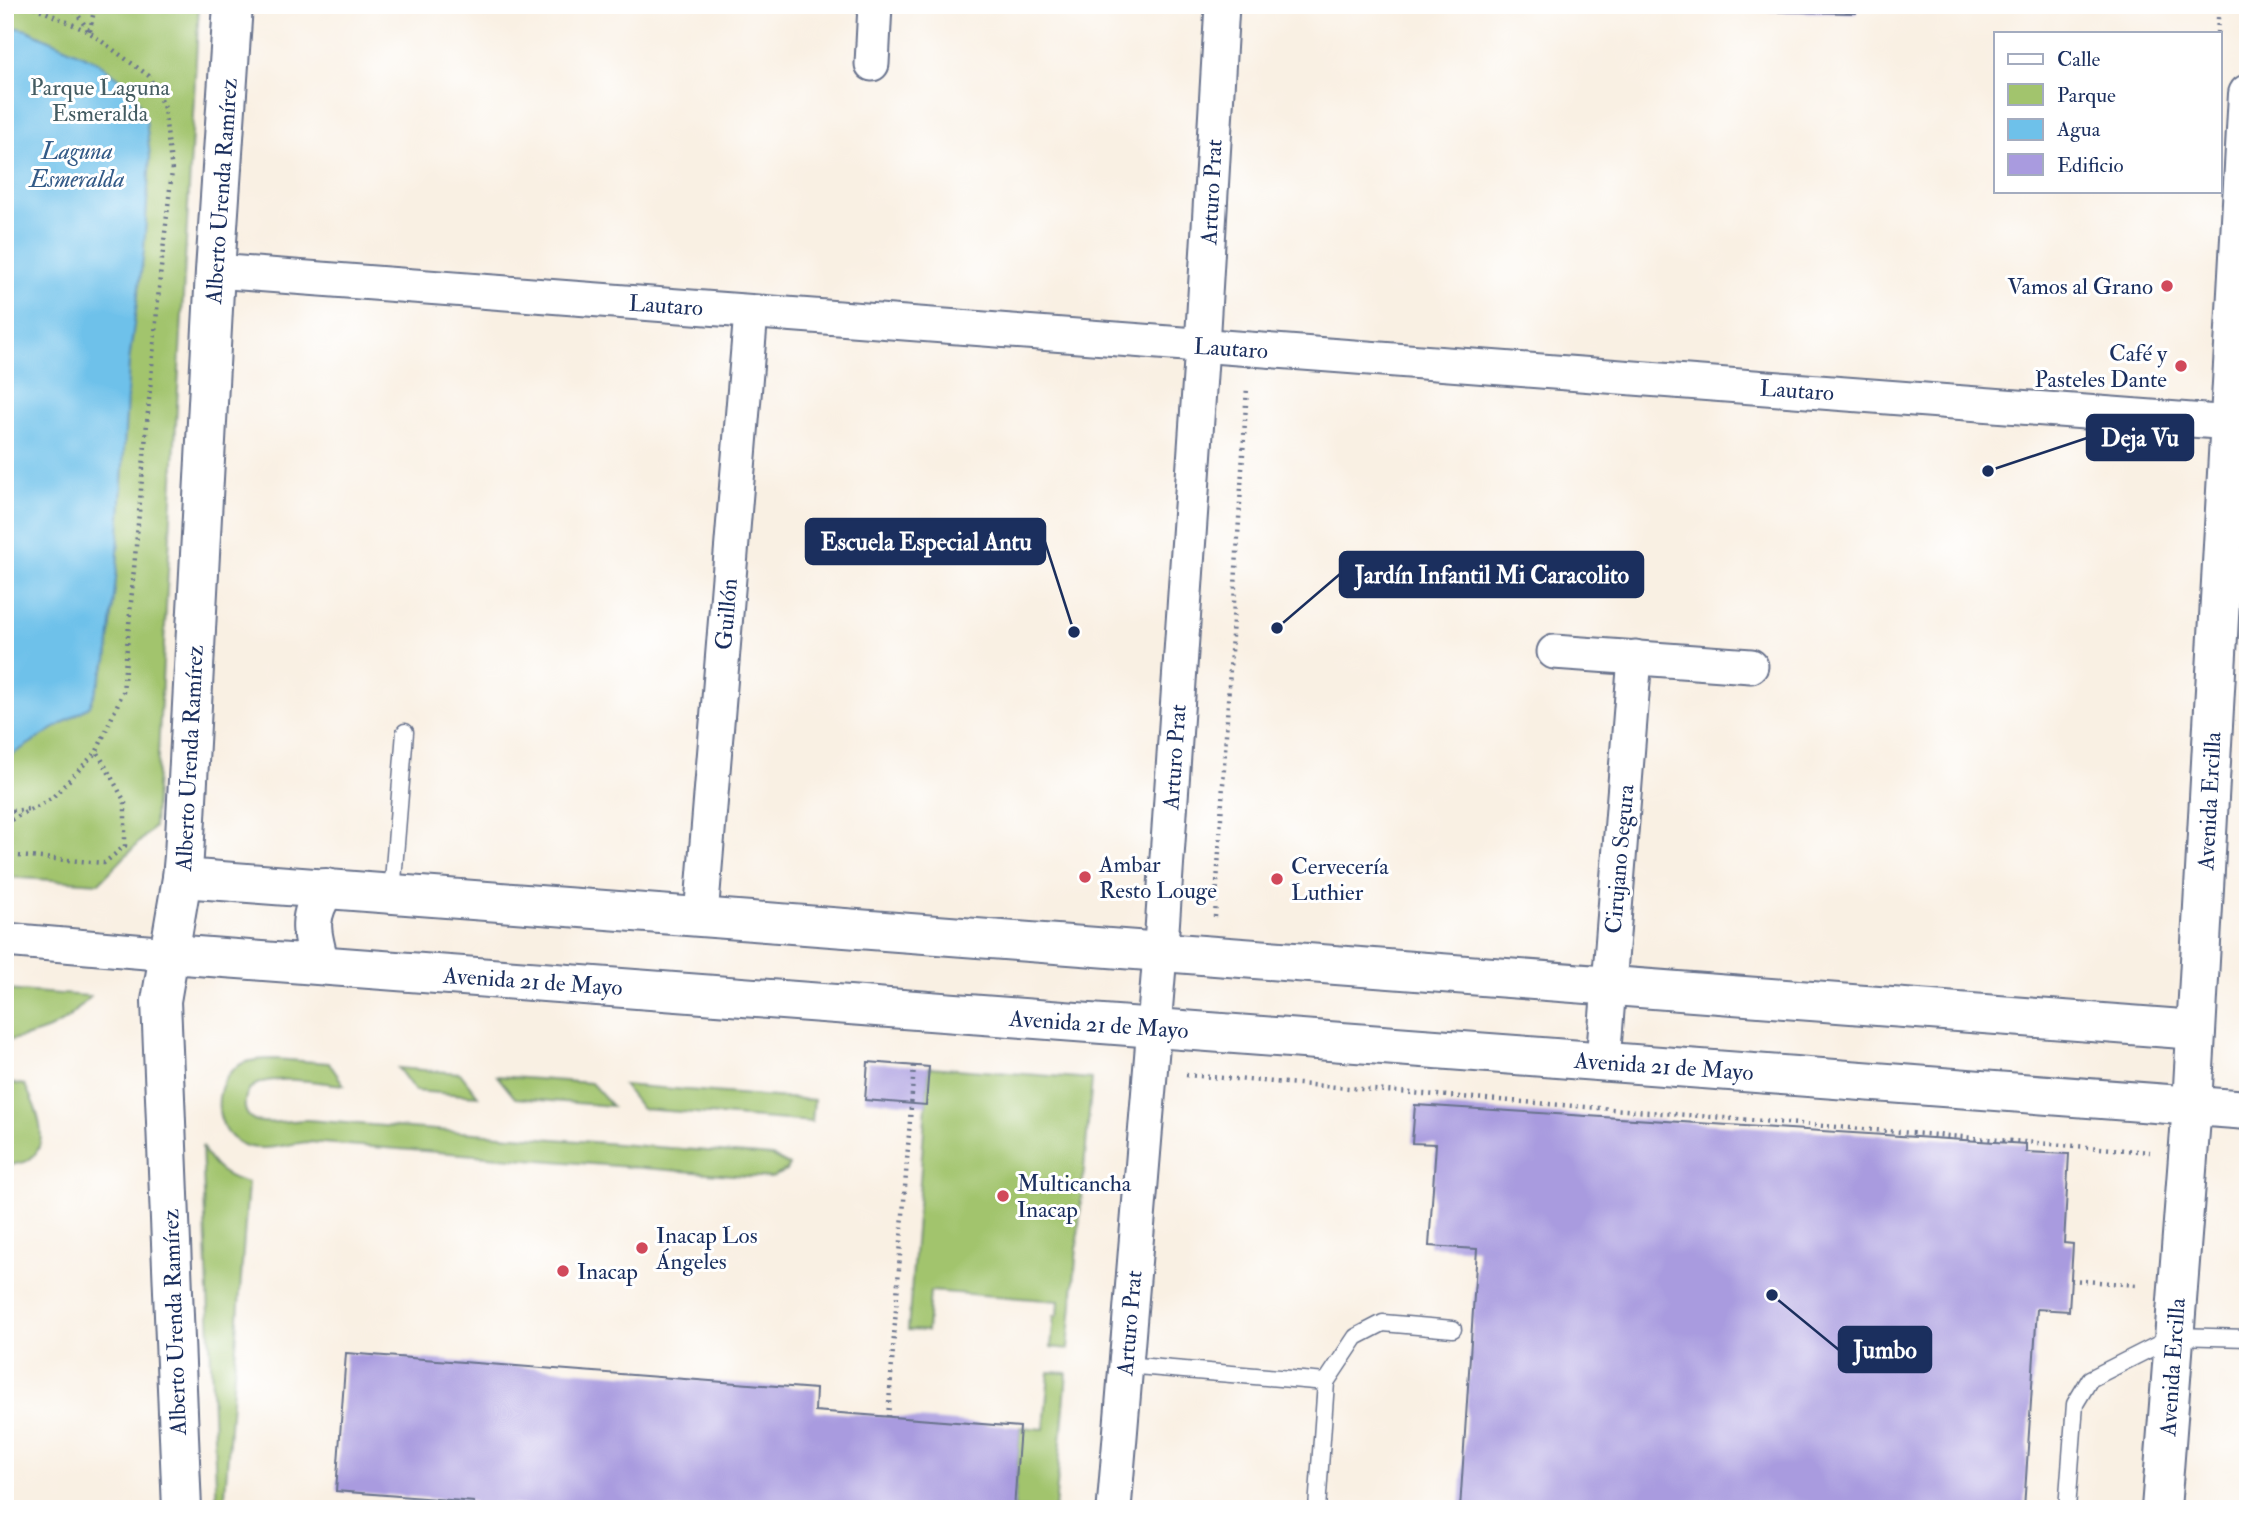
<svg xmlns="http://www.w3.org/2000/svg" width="2253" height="1514" viewBox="0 0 2253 1514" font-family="'IM FELL Double Pica',serif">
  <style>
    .green { fill: #a2c46d; stroke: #5e7a66; stroke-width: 2 }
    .water { fill: #6ec1ea; stroke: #4478a4; stroke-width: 2 }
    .building { fill: #a99bdf }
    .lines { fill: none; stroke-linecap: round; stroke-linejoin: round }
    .lane-casing { stroke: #69738d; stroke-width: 19 }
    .street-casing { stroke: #69738d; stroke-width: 37 }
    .secondary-casing { stroke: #69738d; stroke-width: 42 }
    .primary-casing { stroke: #69738d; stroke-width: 42 }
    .path { stroke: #69738d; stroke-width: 4.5; stroke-dasharray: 2 5; stroke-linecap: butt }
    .lane { stroke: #fff; stroke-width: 16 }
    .street { stroke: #fff; stroke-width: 33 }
    .secondary { stroke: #fff; stroke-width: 38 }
    .primary { stroke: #fff; stroke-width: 38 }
    .poi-dot { fill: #d1495b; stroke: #fff; stroke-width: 2.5 }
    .labels { text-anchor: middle; stroke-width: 6; stroke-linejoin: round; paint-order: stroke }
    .park-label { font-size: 23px; fill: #445c62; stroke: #fff }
    .street-label { font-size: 23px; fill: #1b2f5e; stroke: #fff }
    .poi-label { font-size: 23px; fill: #1b2f5e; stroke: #fff; text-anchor: start }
    .water-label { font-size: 24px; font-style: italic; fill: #345b88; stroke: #fff }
    .leader { fill: none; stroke: #1b2f5e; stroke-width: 2.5 }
    .callout-dot { fill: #1b2f5e; stroke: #fff; stroke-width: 2.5 }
    .callout { fill: #1b2f5e; stroke: #1b2f5e; stroke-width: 2.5 }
    .callout-label { font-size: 24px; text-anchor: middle; font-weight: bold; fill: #fff }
  </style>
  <rect width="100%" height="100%" fill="#fff"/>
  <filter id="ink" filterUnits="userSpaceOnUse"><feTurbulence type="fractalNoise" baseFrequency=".0143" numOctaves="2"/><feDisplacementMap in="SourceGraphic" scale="14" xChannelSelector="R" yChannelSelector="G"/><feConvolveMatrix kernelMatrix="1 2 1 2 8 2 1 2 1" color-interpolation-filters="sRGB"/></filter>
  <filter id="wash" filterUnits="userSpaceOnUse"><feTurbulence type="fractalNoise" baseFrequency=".00686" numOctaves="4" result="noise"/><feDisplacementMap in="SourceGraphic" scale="28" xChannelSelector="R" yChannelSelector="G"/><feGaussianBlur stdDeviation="1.57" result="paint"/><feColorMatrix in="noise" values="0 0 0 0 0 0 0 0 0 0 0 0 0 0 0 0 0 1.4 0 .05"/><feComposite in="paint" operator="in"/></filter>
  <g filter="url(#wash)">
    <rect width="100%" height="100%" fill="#f9f0e3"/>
    <g class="green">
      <path d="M5,5H199L154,827L99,883L5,877Z"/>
      <path d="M5,990L90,996C65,1027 43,1034 5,1041Z"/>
      <path d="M275,1059L329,1063L344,1085C321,1083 284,1076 262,1082C253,1085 246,1091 245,1101C241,1134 289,1119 307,1120L772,1156L789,1165L786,1171L771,1178L309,1142C290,1143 268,1151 250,1147C211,1138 208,1079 243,1063C253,1059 264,1059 275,1059Z"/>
      <path d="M929,1067L1092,1079L1068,1349L1051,1347L1054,1316H1058L1059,1301L930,1291L927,1331L908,1330Z"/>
      <path d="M398,1068L460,1073L478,1096L415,1091Z"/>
      <path d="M497,1076L591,1083L612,1106L515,1098Z"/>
      <path d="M11,1083L25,1085C35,1105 54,1145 27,1161C22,1164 11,1164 5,1166V1084Z"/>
      <path d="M623,1085L814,1100L812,1122L642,1109Z"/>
      <path d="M202,1146C212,1168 225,1177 248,1183L224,1509H217Z"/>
      <path d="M1049,1372L1067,1373L1055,1509H1014L1020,1427L1044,1429Z"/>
    </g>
    <path class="water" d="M5,25L27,30L98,62L133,89L146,119L150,157L144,250L129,362L117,570L107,661L90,706L13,754L5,755Z"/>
    <g id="blocks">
      <g class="building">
        <path d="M1741,5H1857L1856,13L1740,11Z"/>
        <path d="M868,1062L929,1067L926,1105L865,1100Z"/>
        <path d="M1415,1105L2026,1144V1152L2069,1154L2064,1243L2073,1244L2069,1311L2037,1309L2024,1509H1460L1477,1249L1429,1246L1436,1144L1412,1143Z"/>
        <path d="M346,1353L816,1389L815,1411L1020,1427L1014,1509H882L828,1504V1509H568L501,1504V1509H474V1502L336,1491Z"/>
      </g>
    </g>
  </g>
  <g filter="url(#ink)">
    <use href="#blocks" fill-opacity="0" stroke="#69738d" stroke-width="2"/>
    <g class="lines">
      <g class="lane-casing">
        <g id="lane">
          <path d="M392,893L405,732"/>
          <path d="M1125,1365L1326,1382L1317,1509"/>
          <path d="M1326,1382L1356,1337L1383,1323L1453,1329"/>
          <path d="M2067,1509L2075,1404L2090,1379L2175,1336L2248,1338"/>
        </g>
      </g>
      <g class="street-casing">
        <g id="street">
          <path d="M872,64L875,5"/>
          <path d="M215,271L2231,423"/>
          <path d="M1554,652L1751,666"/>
          <path d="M701,916L751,312"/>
          <path d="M5,940L170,954"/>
          <path d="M1603,1061L1635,657"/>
          <path d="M1114,1509L1162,930L1202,346L1222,5"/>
        </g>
      </g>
      <g class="secondary-casing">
        <g id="secondary">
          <path d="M182,878L2196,1030"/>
          <path d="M170,954L2248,1110"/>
          <path d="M320,965C311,932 306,918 326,888"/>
          <path d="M182,1509L161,1001L182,878L184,856L215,271L233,5"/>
        </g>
      </g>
      <g class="primary-casing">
        <path id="primary" d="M2161,1509L2192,1105L2248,94"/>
      </g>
      <g class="path">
        <path d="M71,5L89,31"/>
        <path d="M90,31L95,5"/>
        <path d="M2217,33L2219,5"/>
        <path d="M5,812L28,809"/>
        <path d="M5,823L51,799L97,751L123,692L160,277L172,171L164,108L149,76L89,32L30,5"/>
        <path d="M5,855L104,863L125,846V802L97,751"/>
        <path d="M1215,917L1247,387"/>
        <path d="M1186,1075L2150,1152"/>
        <path d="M2071,1280L2137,1285"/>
        <path d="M888,1417L914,1066"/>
      </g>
      <use href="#lane" class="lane"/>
      <use href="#street" class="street"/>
      <use href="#secondary" class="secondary"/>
      <use href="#primary" class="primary"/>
    </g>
  </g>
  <g class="poi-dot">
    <circle cx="2167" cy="286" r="7"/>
    <circle cx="2181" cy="366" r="7"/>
    <circle cx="1085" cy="877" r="7"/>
    <circle cx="1277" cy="879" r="7"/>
    <circle cx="1003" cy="1196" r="7"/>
    <circle cx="642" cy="1248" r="7"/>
    <circle cx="563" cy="1271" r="7"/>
  </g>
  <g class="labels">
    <g class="park-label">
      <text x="100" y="95">Parque Laguna<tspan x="100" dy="26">Esmeralda</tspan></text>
    </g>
    <g class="street-label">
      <text transform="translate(221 191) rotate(-86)" y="8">Alberto Urenda Ramírez</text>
      <text transform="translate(1211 192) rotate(-87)" y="8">Arturo Prat</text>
      <text transform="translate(666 305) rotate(4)" y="8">Lautaro</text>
      <text transform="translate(1231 348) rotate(4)" y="8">Lautaro</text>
      <text transform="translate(1797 390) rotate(4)" y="8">Lautaro</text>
      <text transform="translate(726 614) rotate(-85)" y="8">Guillón</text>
      <text transform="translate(1174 757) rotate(-86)" y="8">Arturo Prat</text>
      <text transform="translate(189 758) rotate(-87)" y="8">Alberto Urenda Ramírez</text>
      <text transform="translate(2209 801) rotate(-87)" y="8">Avenida Ercilla</text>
      <text transform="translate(1619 859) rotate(-85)" y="8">Cirujano Segura</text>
      <text transform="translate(533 981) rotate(4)" y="8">Avenida 21 de Mayo</text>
      <text transform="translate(1099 1024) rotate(4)" y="8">Avenida 21 de Mayo</text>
      <text transform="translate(1664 1066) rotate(4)" y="8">Avenida 21 de Mayo</text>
      <text transform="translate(174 1322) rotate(-92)" y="8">Alberto Urenda Ramírez</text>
      <text transform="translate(1129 1323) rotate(-85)" y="8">Arturo Prat</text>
      <text transform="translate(2172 1367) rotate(-86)" y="8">Avenida Ercilla</text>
    </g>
    <g class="poi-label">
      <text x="2153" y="294" text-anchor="end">Vamos al Grano</text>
      <text x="2167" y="361" text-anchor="end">Café y<tspan x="2167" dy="26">Pasteles Dante</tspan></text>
      <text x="1099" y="872">Ambar<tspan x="1099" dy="26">Resto Louge</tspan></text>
      <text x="1291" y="874">Cervecería<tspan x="1291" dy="26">Luthier</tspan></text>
      <text x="1017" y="1191">Multicancha<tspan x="1017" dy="26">Inacap</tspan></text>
      <text x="656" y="1243">Inacap Los<tspan x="656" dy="26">Ángeles</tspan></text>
      <text x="577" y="1279">Inacap</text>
    </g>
    <g class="water-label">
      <text x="77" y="159">Laguna<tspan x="77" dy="28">Esmeralda</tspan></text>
    </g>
  </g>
  <path class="leader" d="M1988 471L2087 438M1074 632L1045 542M1277 628L1340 574M1772 1295L1839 1350"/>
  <g class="callout-dot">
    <circle cx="1988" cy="471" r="7"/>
    <circle cx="1074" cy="632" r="7"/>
    <circle cx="1277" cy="628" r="7"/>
    <circle cx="1772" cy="1295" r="7"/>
  </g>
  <g class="callout">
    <rect x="2087" y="415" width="106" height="45" rx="7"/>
    <rect x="806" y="519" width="239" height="45" rx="7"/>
    <rect x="1340" y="552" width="303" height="45" rx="7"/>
    <rect x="1839" y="1327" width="92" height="45" rx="7"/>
  </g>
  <g class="callout-label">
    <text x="2140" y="446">Deja Vu</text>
    <text x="926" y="550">Escuela Especial Antu</text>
    <text x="1492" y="583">Jardín Infantil Mi Caracolito</text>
    <text x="1885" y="1358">Jumbo</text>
  </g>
  <rect width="2253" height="1514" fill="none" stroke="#fff" stroke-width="28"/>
  <rect x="1994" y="32" width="228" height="161" fill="#ffffff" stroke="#a4acbf" stroke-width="2"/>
  <rect x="2008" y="54" width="35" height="10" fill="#ffffff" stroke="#a4acbf" stroke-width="2"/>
  <text x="2057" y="66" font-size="21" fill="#1b2f5e">Calle</text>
  <rect x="2008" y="84" width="35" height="21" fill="#a2c46d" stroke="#a4acbf" stroke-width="2"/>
  <text x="2057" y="102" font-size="21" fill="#1b2f5e">Parque</text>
  <rect x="2008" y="119" width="35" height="21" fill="#6ec1ea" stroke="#a4acbf" stroke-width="2"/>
  <text x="2057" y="136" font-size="21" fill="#1b2f5e">Agua</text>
  <rect x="2008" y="154" width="35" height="21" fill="#a99bdf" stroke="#a4acbf" stroke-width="2"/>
  <text x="2057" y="172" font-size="21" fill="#1b2f5e">Edificio</text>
</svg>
